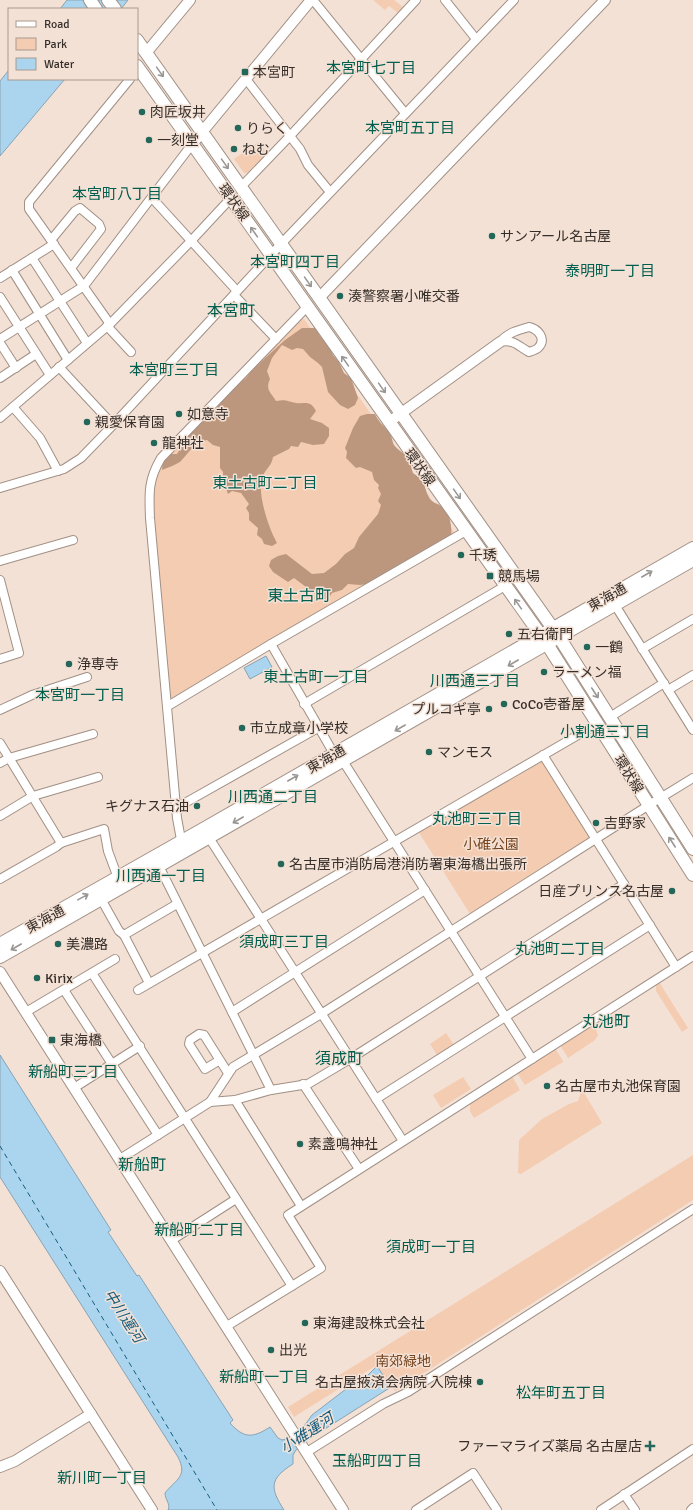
<svg xmlns="http://www.w3.org/2000/svg" width="693" height="1510" viewBox="0 0 693 1510" font-family="Signika,'Noto Sans JP',sans-serif">
  <style>
    .green { fill: #f4ccb2 }
    .forest { fill: #bc977e }
    .water { fill: #abd5ef; stroke: #88a3b4 }
    .lines { fill: none; stroke-linecap: round; stroke-linejoin: round }
    .ferry { stroke: #145c7e; stroke-width: 1; stroke-dasharray: 5 4; stroke-linecap: butt }
    .minor-casing { stroke: #a19085; stroke-width: 10 }
    .tertiary-casing { stroke: #a19085; stroke-width: 12 }
    .primary-casing { stroke: #a19085; stroke-width: 14 }
    .minor { stroke: #fff; stroke-width: 8 }
    .tertiary { stroke: #fff; stroke-width: 10 }
    .primary { stroke: #fff; stroke-width: 12 }
    .oneway { stroke: #9a9694 }
    .poi-dot { fill: #226759; stroke: #f4e1d5; stroke-width: 1.5 }
    .labels { text-anchor: middle; stroke-width: 3; stroke-linejoin: round; paint-order: stroke }
    .poi-label { font-size: 14px; fill: #352e29; stroke: #f4e1d5; text-anchor: start }
    .street-label { font-size: 14px; fill: #352e29; stroke: #f4e1d5 }
    .park-label { font-size: 14px; fill: #75431c; stroke: #f4e1d5 }
    .neighbourhood-label { font-size: 15px; fill: #005e4f; stroke: #f4e1d5 }
    .water-label { font-size: 15px; font-style: italic; fill: #145c7e; stroke: #f4e1d5 }
    .quarter-label { font-size: 16px; fill: #005e4f; stroke: #f4e1d5 }
  </style>
  <rect width="100%" height="100%" fill="#f4e1d5"/>
  <g class="green">
    <path d="M373,0H394L403,7L398,13L389,6L385,10Z"/>
    <path d="M258,142L268,154L248,173H244L234,159Z"/>
    <path d="M304,319L454,532L453,535L171,699L154,522C153,498 151,483 164,461L298,321Z"/>
    <path d="M537,762H542L589,836L588,839L470,914L418,831Z"/>
    <path d="M659,982L688,1028L682,1032L656,991V984Z"/>
    <path d="M590,1026L596,1029L598,1035L595,1040L568,1058L560,1045Z"/>
    <path d="M446,1033L454,1045L437,1055L430,1044Z"/>
    <path d="M555,1048L563,1061V1062L525,1085L517,1073Z"/>
    <path d="M512,1076L520,1090L474,1118L470,1111V1103Z"/>
    <path d="M463,1077L471,1089L441,1108L433,1095Z"/>
    <path d="M583,1091L602,1123L521,1174L518,1173L519,1140L542,1119L569,1104L578,1101L581,1092Z"/>
    <path d="M693,1155V1200L396,1391L394,1390L377,1365L294,1417L288,1407Z"/>
  </g>
  <g class="forest">
    <path d="M302,328H315L320,336L328,344L333,355L339,362L344,373L351,378L358,398L355,405L348,409L340,405L328,392L322,367L318,363L310,357L303,349L297,348L292,350L282,345L272,358L267,371L270,379C265,390 271,392 276,401C287,399 286,401 296,403C306,404 310,400 316,411L310,419L322,423L329,428V436L324,444L313,445L301,442L298,447L291,446L289,449L273,457C272,466 265,469 262,478C257,494 269,529 277,543L272,546L264,544L262,539L257,535L258,528L249,520V513L246,508L249,504L241,493L232,491L228,494L226,489L227,484L223,480V472L220,468V447L213,445L207,440C194,442 189,453 180,462C175,465 167,468 162,470L163,459L169,454H177L180,449L179,442L214,410L237,385L246,378L252,370L285,340Z"/>
    <path d="M367,414H375C378,421 383,425 388,431C392,435 392,441 394,445C397,449 401,451 404,454C411,461 410,464 413,473C427,482 423,487 430,499C433,503 437,503 441,506C451,514 452,527 451,538L374,583L360,585L348,584L342,590L332,593L326,602L294,578L288,582L273,572L269,566L271,560L278,556L286,554L312,574L324,573L336,564L345,554L354,548L359,537L378,514L381,505L378,501L381,494L378,488L379,485L374,480L372,472L360,467L356,468L346,458L347,452L345,448L353,428L360,416Z"/>
  </g>
  <g class="water">
    <path d="M67,0H128L121,9H60Z"/>
    <path d="M9,70V79H65L0,156V81Z"/>
    <path d="M266,656L272,667L250,679L244,668Z"/>
    <path d="M0,1055L111,1230L108,1232L137,1276L139,1275L233,1420L230,1423C244,1439 253,1438 270,1427L278,1438L282,1440L286,1439L302,1429L312,1415L346,1389L366,1377L377,1366L391,1387L309,1439L296,1450L293,1455V1464C269,1479 270,1488 284,1510H168C171,1504 165,1500 165,1493C176,1479 188,1477 178,1457L0,1177Z"/>
  </g>
  <g class="lines">
    <path class="ferry" d="M0,1146L217,1510"/>
    <g class="minor-casing">
      <g id="minor">
        <path d="M313,0L405,113"/>
        <path d="M445,0L476,39"/>
        <path d="M246,79L300,149L308,165L330,192"/>
        <path d="M241,187L290,136L416,0"/>
        <path d="M152,198L237,291"/>
        <path d="M51,240L75,211L80,208L99,224L101,229L71,268"/>
        <path d="M32,258L87,343"/>
        <path d="M12,270L68,360"/>
        <path d="M0,278L54,244"/>
        <path d="M234,295L276,339"/>
        <path d="M0,297L50,375"/>
        <path d="M110,324L29,209V202L130,79"/>
        <path d="M107,326L131,352"/>
        <path d="M529,327C538,329 547,339 538,348C536,350 532,351 529,352C518,346 514,339 500,342C507,333 518,330 529,327Z"/>
        <path d="M0,339L84,286L193,143"/>
        <path d="M0,343L16,368"/>
        <path d="M59,367L113,425"/>
        <path d="M0,378L36,354"/>
        <path d="M13,407L40,438L58,471"/>
        <path d="M0,418L110,324L191,241L231,198"/>
        <path d="M0,488L64,469L81,458L113,425L281,244L514,0"/>
        <path d="M0,561L73,540"/>
        <path d="M0,580L19,653L0,659"/>
        <path d="M615,605L693,730"/>
        <path d="M271,644L334,754"/>
        <path d="M642,649L693,619"/>
        <path d="M668,690L693,675"/>
        <path d="M304,704L505,586"/>
        <path d="M168,706L271,644L466,531"/>
        <path d="M0,710L32,695L87,677"/>
        <path d="M610,717L664,683"/>
        <path d="M0,743L61,843"/>
        <path d="M543,755L676,967"/>
        <path d="M343,761L532,1059"/>
        <path d="M0,763L9,758L93,734"/>
        <path d="M176,808L318,728"/>
        <path d="M0,816L33,796L98,777"/>
        <path d="M206,833L403,1141"/>
        <path d="M182,845L177,818L150,518C149,493 148,480 161,458L307,307"/>
        <path d="M159,866L271,1090"/>
        <path d="M0,879L56,847L61,843L104,829L108,851L118,878"/>
        <path d="M101,899L119,931L124,935"/>
        <path d="M92,973L292,1286"/>
        <path d="M149,983L124,935L177,904"/>
        <path d="M64,990L158,1135"/>
        <path d="M138,990L597,724"/>
        <path d="M26,1012L115,959"/>
        <path d="M232,1012L425,890"/>
        <path d="M220,1060L205,1069L189,1044L190,1040L199,1034L204,1035L228,1073"/>
        <path d="M303,1084L359,1169"/>
        <path d="M74,1088L140,1046"/>
        <path d="M376,1099L650,925"/>
        <path d="M235,1100L301,1206"/>
        <path d="M210,1102L233,1067L321,1014L649,805L693,778"/>
        <path d="M120,1159L210,1102L235,1100L271,1090L308,1084L350,1059L624,884"/>
        <path d="M172,1240L236,1199"/>
        <path d="M227,1326L321,1268L288,1215L693,956"/>
        <path d="M307,1452L383,1404L408,1392L693,1209"/>
        <path d="M624,1494L635,1510"/>
        <path d="M416,1510L473,1473L497,1510"/>
        <path d="M601,1510L693,1449"/>
        <path d="M691,1510L693,1508"/>
      </g>
    </g>
    <g class="tertiary-casing">
      <g id="tertiary">
        <path d="M146,53L190,0"/>
        <path d="M193,143L311,0"/>
        <path d="M319,298L605,0"/>
        <path d="M389,422L500,342"/>
        <path d="M0,972L343,1510"/>
        <path d="M0,1271L152,1510"/>
        <path d="M0,1467L15,1461L91,1414"/>
      </g>
    </g>
    <g class="primary-casing">
      <g id="primary">
        <path d="M90,0L96,9"/>
        <path d="M108,0L115,9"/>
        <path d="M137,40L559,637L693,849"/>
        <path d="M137,66L547,644L693,875"/>
        <path d="M0,944L203,829L693,548"/>
        <path d="M0,957L693,560"/>
      </g>
    </g>
    <use href="#minor" class="minor"/>
    <use href="#tertiary" class="tertiary"/>
    <use href="#primary" class="primary"/>
  </g>
  <defs><path id="oneway-shaft" d="M-6 0H5M1.5-3L5.5 0L1.5 3" fill="none" stroke-width="1.6" stroke-linecap="round" stroke-linejoin="round"/></defs>
  <g class="oneway">
    <use href="#oneway-shaft" transform="translate(160 72) rotate(55)"/>
    <use href="#oneway-shaft" transform="translate(225 164) rotate(55)"/>
    <use href="#oneway-shaft" transform="translate(254 232) rotate(-125)"/>
    <use href="#oneway-shaft" transform="translate(308 282) rotate(55)"/>
    <use href="#oneway-shaft" transform="translate(345 361) rotate(-125)"/>
    <use href="#oneway-shaft" transform="translate(382 388) rotate(55)"/>
    <use href="#oneway-shaft" transform="translate(457 494) rotate(55)"/>
    <use href="#oneway-shaft" transform="translate(647 574) rotate(-30)"/>
    <use href="#oneway-shaft" transform="translate(518 604) rotate(-125)"/>
    <use href="#oneway-shaft" transform="translate(513 663) rotate(150)"/>
    <use href="#oneway-shaft" transform="translate(595 693) rotate(57)"/>
    <use href="#oneway-shaft" transform="translate(400 728) rotate(150)"/>
    <use href="#oneway-shaft" transform="translate(293 778) rotate(-30)"/>
    <use href="#oneway-shaft" transform="translate(238 820) rotate(150)"/>
    <use href="#oneway-shaft" transform="translate(672 842) rotate(-123)"/>
    <use href="#oneway-shaft" transform="translate(83 897) rotate(-29)"/>
    <use href="#oneway-shaft" transform="translate(16 947) rotate(150)"/>
  </g>
  <g class="poi-dot">
    <rect x="241" y="68" width="8" height="8" rx="2"/>
    <circle cx="142" cy="112" r="4"/>
    <circle cx="238" cy="128" r="4"/>
    <circle cx="149" cy="140" r="4"/>
    <circle cx="234" cy="149" r="4"/>
    <circle cx="492" cy="236" r="4"/>
    <circle cx="340" cy="296" r="4"/>
    <circle cx="179" cy="414" r="4"/>
    <circle cx="87" cy="422" r="4"/>
    <circle cx="154" cy="443" r="4"/>
    <circle cx="461" cy="555" r="4"/>
    <rect x="486" y="572" width="8" height="8" rx="2"/>
    <circle cx="509" cy="634" r="4"/>
    <circle cx="587" cy="647" r="4"/>
    <circle cx="69" cy="664" r="4"/>
    <circle cx="544" cy="672" r="4"/>
    <circle cx="504" cy="704" r="4"/>
    <circle cx="489" cy="709" r="4"/>
    <circle cx="242" cy="728" r="4"/>
    <circle cx="429" cy="752" r="4"/>
    <circle cx="197" cy="806" r="4"/>
    <circle cx="596" cy="823" r="4"/>
    <circle cx="281" cy="864" r="4"/>
    <circle cx="672" cy="891" r="4"/>
    <circle cx="58" cy="944" r="4"/>
    <circle cx="37" cy="978" r="4"/>
    <rect x="48" y="1036" width="8" height="8" rx="2"/>
    <circle cx="547" cy="1086" r="4"/>
    <circle cx="300" cy="1144" r="4"/>
    <circle cx="305" cy="1323" r="4"/>
    <circle cx="271" cy="1350" r="4"/>
    <circle cx="480" cy="1382" r="4"/>
    <path d="M648 1440h4v4h4v4h-4v4h-4v-4h-4v-4h4z"/>
  </g>
  <g class="labels">
    <g class="poi-label">
      <text x="253" y="77">本宮町</text>
      <text x="150" y="117">肉匠坂井</text>
      <text x="246" y="133">りらく</text>
      <text x="157" y="145">一刻堂</text>
      <text x="242" y="154">ねむ</text>
      <text x="500" y="241">サンアール名古屋</text>
      <text x="348" y="301">湊警察署小唯交番</text>
      <text x="187" y="419">如意寺</text>
      <text x="95" y="427">親愛保育園</text>
      <text x="162" y="448">龍神社</text>
      <text x="469" y="560">千琇</text>
      <text x="498" y="581">競馬場</text>
      <text x="517" y="639">五右衛門</text>
      <text x="595" y="652">一鶴</text>
      <text x="77" y="669">浄専寺</text>
      <text x="552" y="677">ラーメン福</text>
      <text x="512" y="709">CoCo壱番屋</text>
      <text x="481" y="714" text-anchor="end">プルコギ亭</text>
      <text x="250" y="733">市立成章小学校</text>
      <text x="437" y="757">マンモス</text>
      <text x="189" y="811" text-anchor="end">キグナス石油</text>
      <text x="604" y="828">吉野家</text>
      <text x="289" y="869">名古屋市消防局港消防署東海橋出張所</text>
      <text x="664" y="896" text-anchor="end">日産プリンス名古屋</text>
      <text x="66" y="949">美濃路</text>
      <text x="45" y="983">Kirix</text>
      <text x="60" y="1045">東海橋</text>
      <text x="555" y="1091">名古屋市丸池保育園</text>
      <text x="308" y="1149">素盞鳴神社</text>
      <text x="313" y="1328">東海建設株式会社</text>
      <text x="279" y="1355">出光</text>
      <text x="472" y="1387" text-anchor="end">名古屋掖済会病院 入院棟</text>
      <text x="642" y="1451" text-anchor="end">ファーマライズ薬局 名古屋店</text>
    </g>
    <g class="street-label">
      <text transform="translate(234 202) rotate(55)" y="5">環状線</text>
      <text transform="translate(420 467) rotate(55)" y="5">環状線</text>
      <text transform="translate(607 597) rotate(-30)" y="5">東海通</text>
      <text transform="translate(326 759) rotate(-30)" y="5">東海通</text>
      <text transform="translate(629 774) rotate(58)" y="5">環状線</text>
      <text transform="translate(45 919) rotate(-29)" y="5">東海通</text>
    </g>
    <g class="park-label">
      <text x="491" y="849">小碓公園</text>
      <text x="403" y="1366">南郊緑地</text>
    </g>
    <g class="neighbourhood-label">
      <text x="371" y="73">本宮町七丁目</text>
      <text x="410" y="133">本宮町五丁目</text>
      <text x="117" y="199">本宮町八丁目</text>
      <text x="295" y="267">本宮町四丁目</text>
      <text x="610" y="276">泰明町一丁目</text>
      <text x="174" y="375">本宮町三丁目</text>
      <text x="265" y="488">東土古町二丁目</text>
      <text x="316" y="682">東土古町一丁目</text>
      <text x="475" y="686">川西通三丁目</text>
      <text x="80" y="700">本宮町一丁目</text>
      <text x="605" y="737">小割通三丁目</text>
      <text x="273" y="802">川西通二丁目</text>
      <text x="477" y="824">丸池町三丁目</text>
      <text x="161" y="881">川西通一丁目</text>
      <text x="284" y="947">須成町三丁目</text>
      <text x="560" y="954">丸池町二丁目</text>
      <text x="73" y="1077">新船町三丁目</text>
      <text x="199" y="1235">新船町二丁目</text>
      <text x="431" y="1252">須成町一丁目</text>
      <text x="264" y="1382">新船町一丁目</text>
      <text x="561" y="1398">松年町五丁目</text>
      <text x="377" y="1466">玉船町四丁目</text>
      <text x="102" y="1483">新川町一丁目</text>
    </g>
    <g class="water-label">
      <text transform="translate(124 1316) rotate(57)" y="5">中川運河</text>
      <text transform="translate(307 1433) rotate(-33)" y="5">小碓運河</text>
    </g>
    <g class="quarter-label">
      <text x="231" y="316">本宮町</text>
      <text x="299" y="601">東土古町</text>
      <text x="606" y="1027">丸池町</text>
      <text x="339" y="1064">須成町</text>
      <text x="142" y="1170">新船町</text>
    </g>
  </g>
  <rect x="8" y="8" width="130" height="72" fill="#f4e1d5" stroke="#a89990"/>
  <rect x="16" y="21" width="20" height="6" fill="#ffffff" stroke="#a89990"/>
  <text x="44" y="28" font-size="12" fill="#352e29">Road</text>
  <rect x="16" y="38" width="20" height="12" fill="#f4ccb2" stroke="#a89990"/>
  <text x="44" y="48" font-size="12" fill="#352e29">Park</text>
  <rect x="16" y="58" width="20" height="12" fill="#abd5ef" stroke="#a89990"/>
  <text x="44" y="68" font-size="12" fill="#352e29">Water</text>
</svg>
